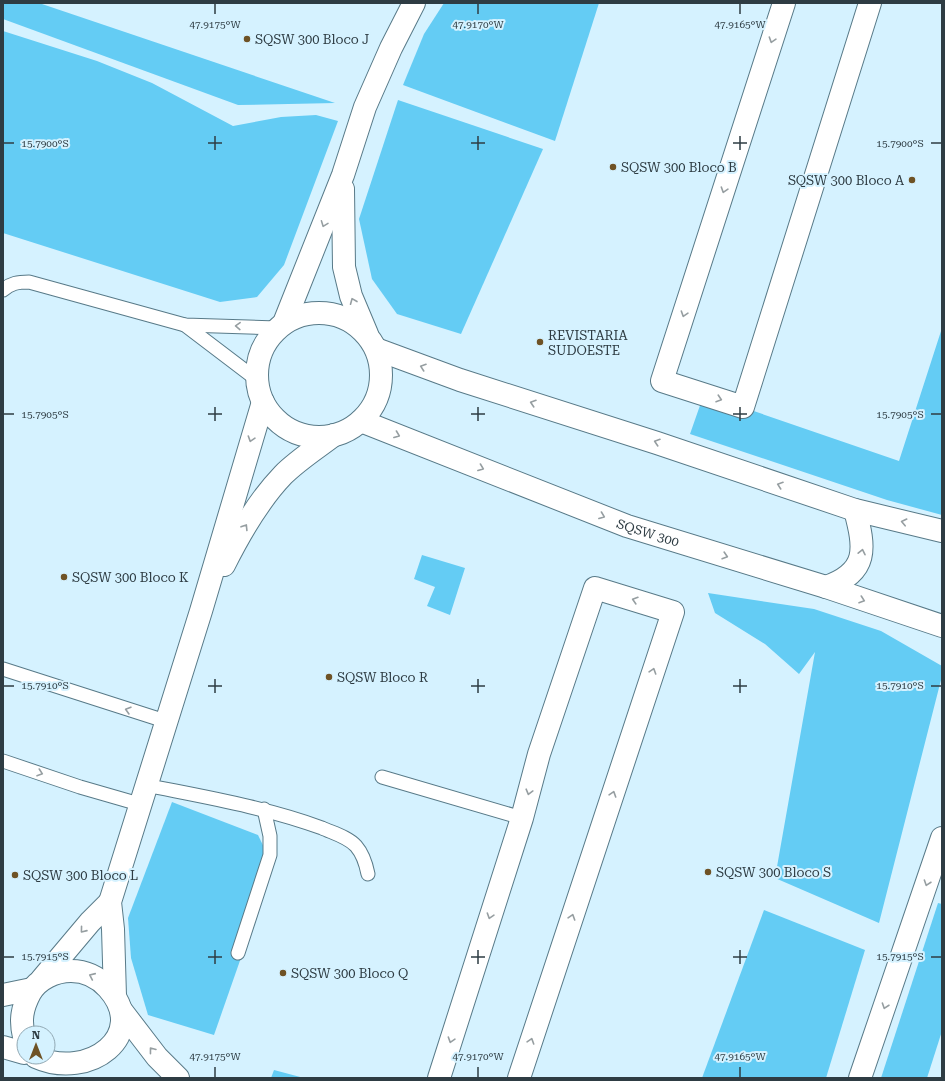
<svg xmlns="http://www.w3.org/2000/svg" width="945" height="1081" viewBox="0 0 945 1081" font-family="'Roboto Serif',serif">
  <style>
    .green { fill: #64ccf4 }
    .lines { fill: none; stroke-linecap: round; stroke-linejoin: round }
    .lane-casing { stroke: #587a88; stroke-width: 15 }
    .street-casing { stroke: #587a88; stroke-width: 24 }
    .secondary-casing { stroke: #587a88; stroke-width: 24 }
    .lane { stroke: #fff; stroke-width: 13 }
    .street { stroke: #fff; stroke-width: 22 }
    .secondary { stroke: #fff; stroke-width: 22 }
    .oneway { stroke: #969ea1 }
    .ticks { fill: none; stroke: #2e3c43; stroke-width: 1.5 }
    .poi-dot { fill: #6e5225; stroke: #d5f2ff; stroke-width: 1.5 }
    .labels { text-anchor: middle; stroke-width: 4; stroke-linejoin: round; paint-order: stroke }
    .poi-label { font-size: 13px; fill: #2e3c43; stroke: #d5f2ff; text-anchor: start }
    .street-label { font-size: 13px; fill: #2e3c43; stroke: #d5f2ff }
    .ticks-label { font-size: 10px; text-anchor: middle; fill: #2e3c43; stroke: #d5f2ff; stroke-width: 4; stroke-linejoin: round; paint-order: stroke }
  </style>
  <rect width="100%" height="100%" fill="#d5f2ff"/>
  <g class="green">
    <path d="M3,3H39L335,103L238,105L3,19Z"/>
    <path d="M444,3H599L555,141L403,85L424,34Z"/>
    <path d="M3,31L97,61L152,83L233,126L281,117L316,115L338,121L284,265L257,297L220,302L3,233Z"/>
    <path d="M398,100L543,149L461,334L397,314L372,279L359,219Z"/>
    <path d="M942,328V515L887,500L690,434L704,394L899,461Z"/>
    <path d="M422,555L465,568L450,615L427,606L435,587L414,579Z"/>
    <path d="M708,593L814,609L881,631L942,666V676L879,923L775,878L815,652L799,674L765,644L715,613Z"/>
    <path d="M172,802L258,835L273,866L214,1035L148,1015L131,958L128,918Z"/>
    <path d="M938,903L942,904V1031L927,1078H881Z"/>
    <path d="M764,910L865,950L826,1078H702Z"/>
    <path d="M274,1070L304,1078H271Z"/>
  </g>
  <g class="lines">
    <g class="lane-casing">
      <g id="lane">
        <path d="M3,290C11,283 18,282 29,282L185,325L277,328"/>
        <path d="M185,325L256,379"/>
        <path d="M3,669L165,721"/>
        <path d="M3,761L80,787L139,804"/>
        <path d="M382,777L522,818"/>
        <path d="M145,785C204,797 265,807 322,828C333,833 348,837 356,846C363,854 366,864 368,874"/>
        <path d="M238,953L270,855V836L264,809"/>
      </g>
    </g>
    <g class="street-casing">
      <g id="street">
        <path d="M784,3L662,381L743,407L870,3"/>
        <path d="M343,189L344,267L351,296L367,334"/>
        <circle cx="319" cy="375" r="62"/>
        <path d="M284,323L343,175L365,107L391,48L414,3"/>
        <path d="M376,349L460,380L657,443L855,510L942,531"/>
        <path id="s1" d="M361,421L627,526L826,587L942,626"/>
        <path d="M224,565C240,533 258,501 283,475C298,460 317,448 334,435"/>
        <path d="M826,587C869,572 865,548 855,510"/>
        <path d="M42,979L90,922L110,902"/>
        <path d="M3,995L32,989"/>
        <path d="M115,996L113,929L110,902L201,611L263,402"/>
        <path d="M121,1010L157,1057L178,1078"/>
        <path d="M24,1037C20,1020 22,1008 30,993C38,979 55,971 71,971C86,971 98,977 108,988C150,1035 89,1081 36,1057"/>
        <path d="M3,1047L24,1053"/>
        <path d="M439,1078L522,818L539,754L595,588L673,612L519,1078"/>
      </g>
    </g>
    <g class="secondary-casing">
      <path id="secondary" d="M860,1078L942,838"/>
    </g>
    <use href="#lane" class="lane"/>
    <use href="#street" class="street"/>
    <use href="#secondary" class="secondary"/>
  </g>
  <defs><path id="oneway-chevron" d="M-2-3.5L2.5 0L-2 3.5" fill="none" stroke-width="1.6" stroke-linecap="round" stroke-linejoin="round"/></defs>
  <g class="oneway">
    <use href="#oneway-chevron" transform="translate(772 40) rotate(108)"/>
    <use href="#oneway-chevron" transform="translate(724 190) rotate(108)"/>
    <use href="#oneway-chevron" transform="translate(324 224) rotate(111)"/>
    <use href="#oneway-chevron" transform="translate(353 301) rotate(-112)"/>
    <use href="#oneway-chevron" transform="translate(684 314) rotate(108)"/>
    <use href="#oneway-chevron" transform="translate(238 326) rotate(-178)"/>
    <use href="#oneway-chevron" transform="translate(423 367) rotate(-161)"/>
    <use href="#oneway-chevron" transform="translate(719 399) rotate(18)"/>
    <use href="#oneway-chevron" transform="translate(533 403) rotate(-162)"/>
    <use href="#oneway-chevron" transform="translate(397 435) rotate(21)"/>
    <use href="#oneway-chevron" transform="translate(251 439) rotate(108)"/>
    <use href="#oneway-chevron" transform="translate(657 442) rotate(-162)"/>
    <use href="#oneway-chevron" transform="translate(481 468) rotate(21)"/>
    <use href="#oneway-chevron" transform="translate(780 485) rotate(-161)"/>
    <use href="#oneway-chevron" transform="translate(602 516) rotate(21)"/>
    <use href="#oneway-chevron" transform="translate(904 522) rotate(-167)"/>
    <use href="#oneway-chevron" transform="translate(245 527) rotate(-58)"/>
    <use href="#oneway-chevron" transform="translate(862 552) rotate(-78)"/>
    <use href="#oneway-chevron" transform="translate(725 556) rotate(17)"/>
    <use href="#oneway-chevron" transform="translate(635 600) rotate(-163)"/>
    <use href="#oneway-chevron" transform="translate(862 600) rotate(19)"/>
    <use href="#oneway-chevron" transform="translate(653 671) rotate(-72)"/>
    <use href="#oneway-chevron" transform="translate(128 710) rotate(-164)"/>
    <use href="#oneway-chevron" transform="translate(40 773) rotate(19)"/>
    <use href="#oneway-chevron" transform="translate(529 792) rotate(105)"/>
    <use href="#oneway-chevron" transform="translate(613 794) rotate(-72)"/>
    <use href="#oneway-chevron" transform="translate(927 883) rotate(109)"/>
    <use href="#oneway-chevron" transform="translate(490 916) rotate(108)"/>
    <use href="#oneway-chevron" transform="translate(572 917) rotate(-72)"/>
    <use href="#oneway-chevron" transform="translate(83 930) rotate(129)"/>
    <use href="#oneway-chevron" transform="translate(92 976) rotate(-156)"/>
    <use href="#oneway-chevron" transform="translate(885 1006) rotate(109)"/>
    <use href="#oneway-chevron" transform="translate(451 1040) rotate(108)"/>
    <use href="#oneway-chevron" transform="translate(531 1041) rotate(-72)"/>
    <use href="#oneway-chevron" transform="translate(152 1050) rotate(-128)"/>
  </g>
  <path class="ticks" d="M215,4V14M478,4V14M740,4V14M215,136V150M478,136V150M740,136V150M4,143H14M208,143H222M471,143H485M733,143H747M931,143H941M215,407V421M478,407V421M740,407V421M4,414H14M208,414H222M471,414H485M733,414H747M931,414H941M215,679V693M478,679V693M740,679V693M4,686H14M208,686H222M471,686H485M733,686H747M931,686H941M215,950V964M478,950V964M740,950V964M4,957H14M208,957H222M471,957H485M733,957H747M931,957H941M215,1067V1077M478,1067V1077M740,1067V1077"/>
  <g class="poi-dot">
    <circle cx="247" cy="39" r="4"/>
    <circle cx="613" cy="167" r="4"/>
    <circle cx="912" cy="180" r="4"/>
    <circle cx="540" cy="342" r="4"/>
    <circle cx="64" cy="577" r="4"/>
    <circle cx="329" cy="677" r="4"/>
    <circle cx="708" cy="872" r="4"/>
    <circle cx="15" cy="875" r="4"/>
    <circle cx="283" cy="973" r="4"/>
  </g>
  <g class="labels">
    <g class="poi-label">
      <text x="255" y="44">SQSW 300 Bloco J</text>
      <text x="621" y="172">SQSW 300 Bloco B</text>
      <text x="904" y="185" text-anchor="end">SQSW 300 Bloco A</text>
      <text x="548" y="340">REVISTARIA<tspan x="548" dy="15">SUDOESTE</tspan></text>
      <text x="72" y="582">SQSW 300 Bloco K</text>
      <text x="337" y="682">SQSW Bloco R</text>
      <text x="716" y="877">SQSW 300 Bloco S</text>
      <text x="23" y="880">SQSW 300 Bloco L</text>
      <text x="291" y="978">SQSW 300 Bloco Q</text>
    </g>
    <g class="street-label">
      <text dy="5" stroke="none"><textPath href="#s1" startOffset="308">SQSW 300</textPath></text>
    </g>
  </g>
  <g class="ticks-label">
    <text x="215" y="28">47.9175°W</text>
    <text x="478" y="28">47.9170°W</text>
    <text x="740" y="28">47.9165°W</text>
    <text x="45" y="147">15.7900°S</text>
    <text x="900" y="147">15.7900°S</text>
    <text x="45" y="418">15.7905°S</text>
    <text x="900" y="418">15.7905°S</text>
    <text x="45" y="689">15.7910°S</text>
    <text x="900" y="689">15.7910°S</text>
    <text x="45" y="960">15.7915°S</text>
    <text x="900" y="960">15.7915°S</text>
    <text x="215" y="1060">47.9175°W</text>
    <text x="478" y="1060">47.9170°W</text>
    <text x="740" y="1060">47.9165°W</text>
  </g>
  <rect width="945" height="1081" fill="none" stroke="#2e3c43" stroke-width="8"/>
  <g transform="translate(36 1045)"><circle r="19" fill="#d5f2ff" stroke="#92a9b4"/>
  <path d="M0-3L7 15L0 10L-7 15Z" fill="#6e5225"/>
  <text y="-6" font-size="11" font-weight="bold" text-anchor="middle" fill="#2e3c43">N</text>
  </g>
</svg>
